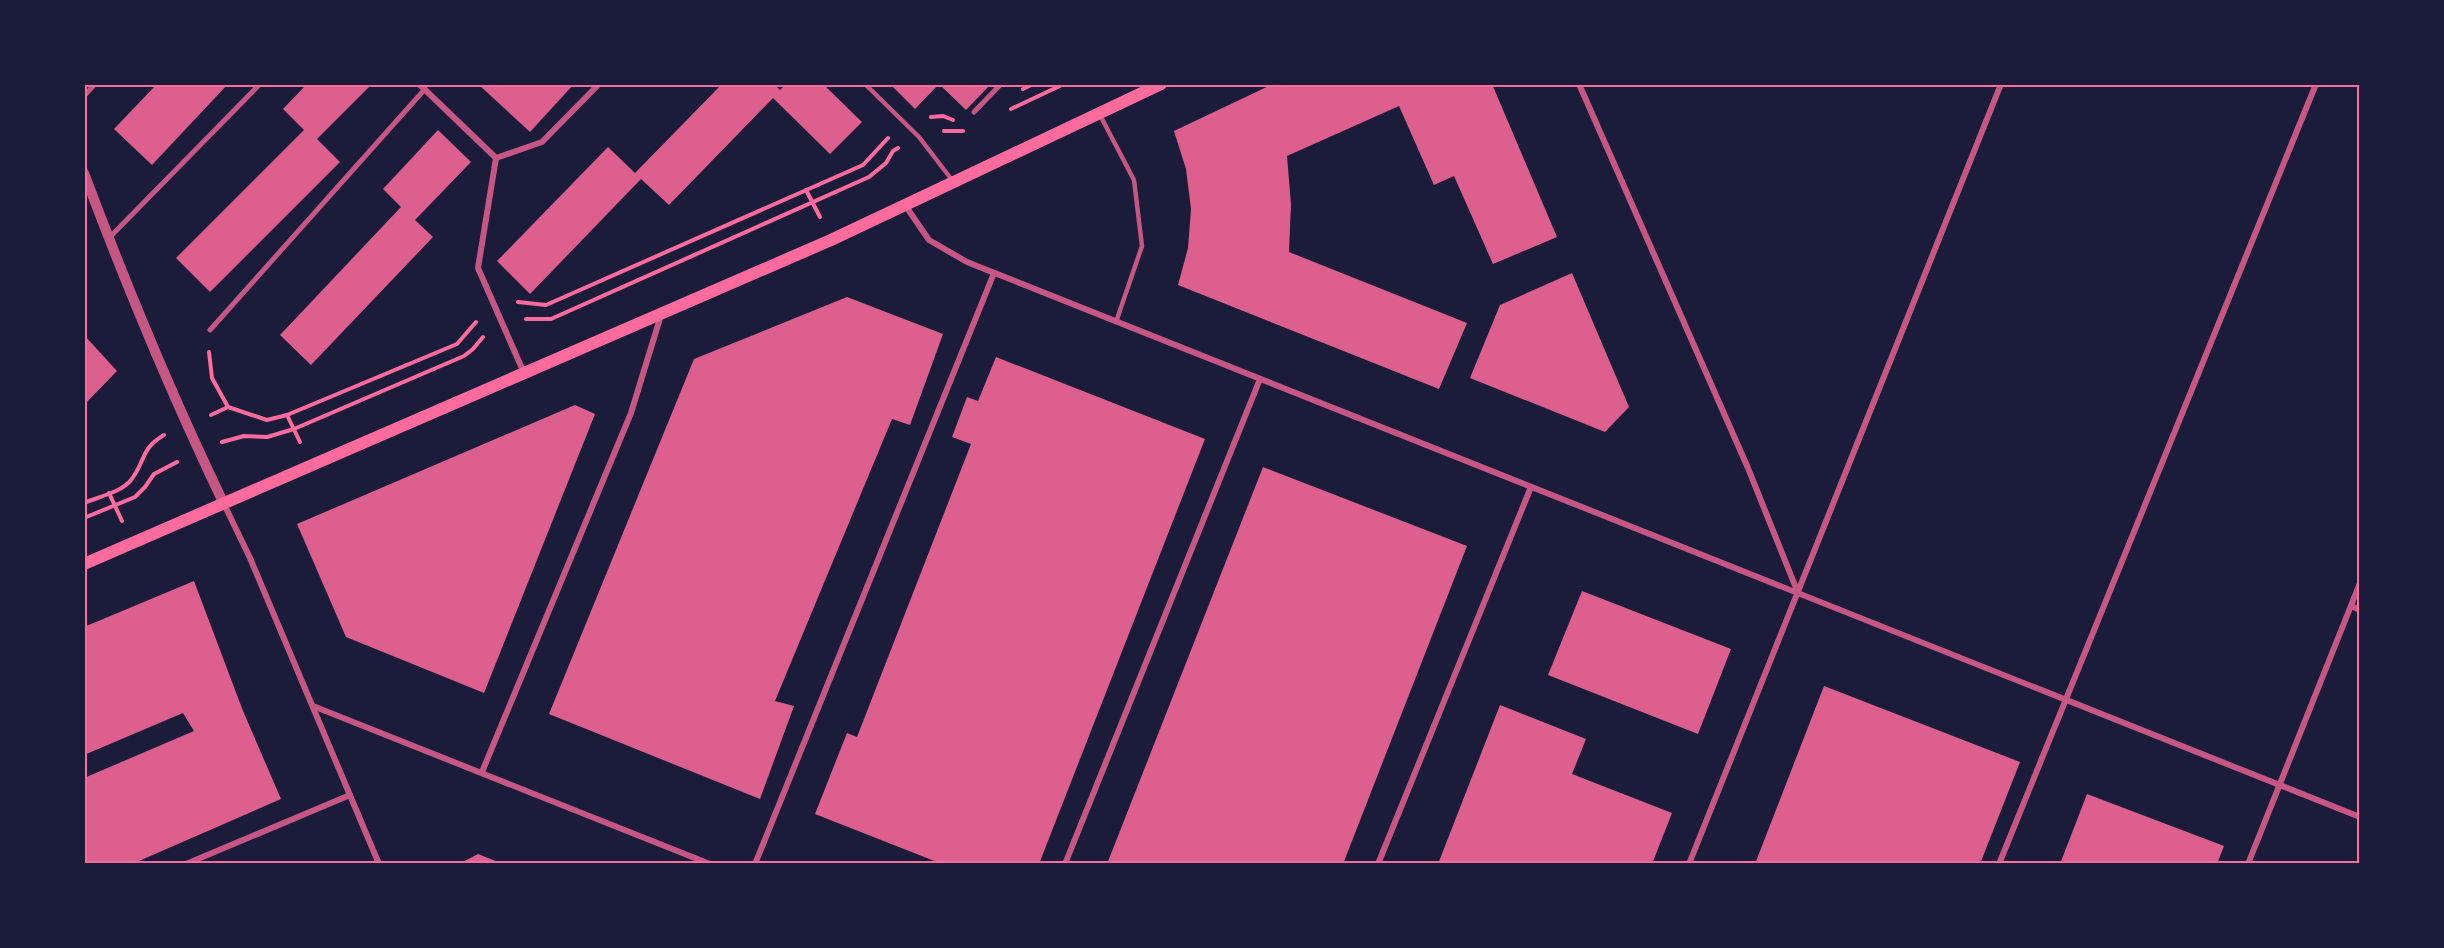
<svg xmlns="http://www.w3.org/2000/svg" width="2444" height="948" viewBox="0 0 2444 948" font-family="Karla,sans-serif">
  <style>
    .building { fill: #dd5f8e }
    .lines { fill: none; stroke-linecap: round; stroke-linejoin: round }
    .path { stroke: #ff6b9d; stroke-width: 4 }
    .service { stroke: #c65784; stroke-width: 4.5 }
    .pedestrian { stroke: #c65784; stroke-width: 5 }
    .minor { stroke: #c65784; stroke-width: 6 }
    .tertiary { stroke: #c65784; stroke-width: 10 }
    .secondary { stroke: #ff6b9d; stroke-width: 12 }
    .neatline { fill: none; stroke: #ff6b9d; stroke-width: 2 }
  </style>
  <rect width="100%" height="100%" fill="#1b1b3a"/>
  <g class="building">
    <path d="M157,84H228L152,165L114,129Z"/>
    <path d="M307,84H367L369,87L317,139L340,162L210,292L176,258L304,130L283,109Z"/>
    <path d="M478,84H574L530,132Z"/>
    <path d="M722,84H774L780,90L786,84H823L862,122L830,154L773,98L669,205L641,179L530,294L497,261L608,147L635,173Z"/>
    <path d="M890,84H939L915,109Z"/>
    <path d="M939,84H991L966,110Z"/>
    <path d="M1273,84H1492L1557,237L1493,264L1454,176L1434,185L1399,106L1287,156L1291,204L1289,252L1467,323L1439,389L1178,285L1188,248L1191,209L1186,169L1174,131Z"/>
    <path d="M438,130L471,162L415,220L433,237L311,365L280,335L401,207L383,189Z"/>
    <path d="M1572,273L1629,407L1605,432L1470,378L1500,305Z"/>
    <path d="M847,297L943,334L910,425L892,419L775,701L794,706L760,799L549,714L694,359Z"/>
    <path d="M84,335L117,371L84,405Z"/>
    <path d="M996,357L1205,439L1039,864H942L815,814L847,733L857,737L971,444L952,437L967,397L978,401Z"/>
    <path d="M575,405L595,414L484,693L346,637L297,524Z"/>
    <path d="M1263,467L1467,546L1343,864H1107Z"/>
    <path d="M194,581L243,711L281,799L132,864H84V778L194,731L183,713L84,755V627Z"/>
    <path d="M1582,591L1731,649L1698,734L1548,675Z"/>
    <path d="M1824,686L2020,762L1980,864H1755Z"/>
    <path d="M1500,705L1586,739L1572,774L1672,813L1652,864H1438Z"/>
    <path d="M2087,794L2224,846L2217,864H2060Z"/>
    <path d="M478,854L503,864H459Z"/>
  </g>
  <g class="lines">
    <g class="path">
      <path d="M1023,89L1033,84"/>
      <path d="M1011,109L1064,84"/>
      <path d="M931,117L943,116L953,120"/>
      <path d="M944,131H963"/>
      <path d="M806,190L820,217"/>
      <path d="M518,302L546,305L863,165L888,138"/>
      <path d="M526,319H551L869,177L886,163L893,151L898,148"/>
      <path d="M209,352L212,378L228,407"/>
      <path d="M211,415L228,407L267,420L287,415L457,344L476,322"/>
      <path d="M287,415L300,442"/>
      <path d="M222,442L244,436L267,437L294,429L464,356L473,349L483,337"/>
      <path d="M109,493L122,521"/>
      <path d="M84,503C98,497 122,492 131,480C146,461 140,449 164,435"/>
      <path d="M84,518L135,497L145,487L154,474L177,462"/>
    </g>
    <g class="service">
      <path d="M865,84L919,137L952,180"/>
      <path d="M1100,115L1134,180L1142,246L1116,322"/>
    </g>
    <g class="pedestrian">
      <path d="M84,96L95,84"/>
      <path d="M974,112L1001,84"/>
      <path d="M110,237L260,84"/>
      <path d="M210,330L425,89"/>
    </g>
    <g class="minor">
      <path d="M419,84L496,158L478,268L524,373"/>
      <path d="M1579,84L1748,468L1798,593"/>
      <path d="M496,158L542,142L599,84"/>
      <path d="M905,205L929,240L967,262L2360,817"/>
      <path d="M224,504L250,558L379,864"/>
      <path d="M2351,606L2360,610"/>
      <path d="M313,706L710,864"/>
      <path d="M482,772L631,413L661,315"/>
      <path d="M186,864L350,795"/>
      <path d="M755,864L994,273"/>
      <path d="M1065,864L1260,379"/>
      <path d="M1378,864L1531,487"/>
      <path d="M1689,864L2001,84"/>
      <path d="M1999,864L2316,84"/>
      <path d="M2248,864L2360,583"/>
    </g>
    <path class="tertiary" d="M84,173C126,285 172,396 224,504"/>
    <path class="secondary" d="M84,564L831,240L1161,84"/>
  </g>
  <rect width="2444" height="948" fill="none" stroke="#1b1b3a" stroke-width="171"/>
  <rect x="86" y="86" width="2272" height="776" class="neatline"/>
</svg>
